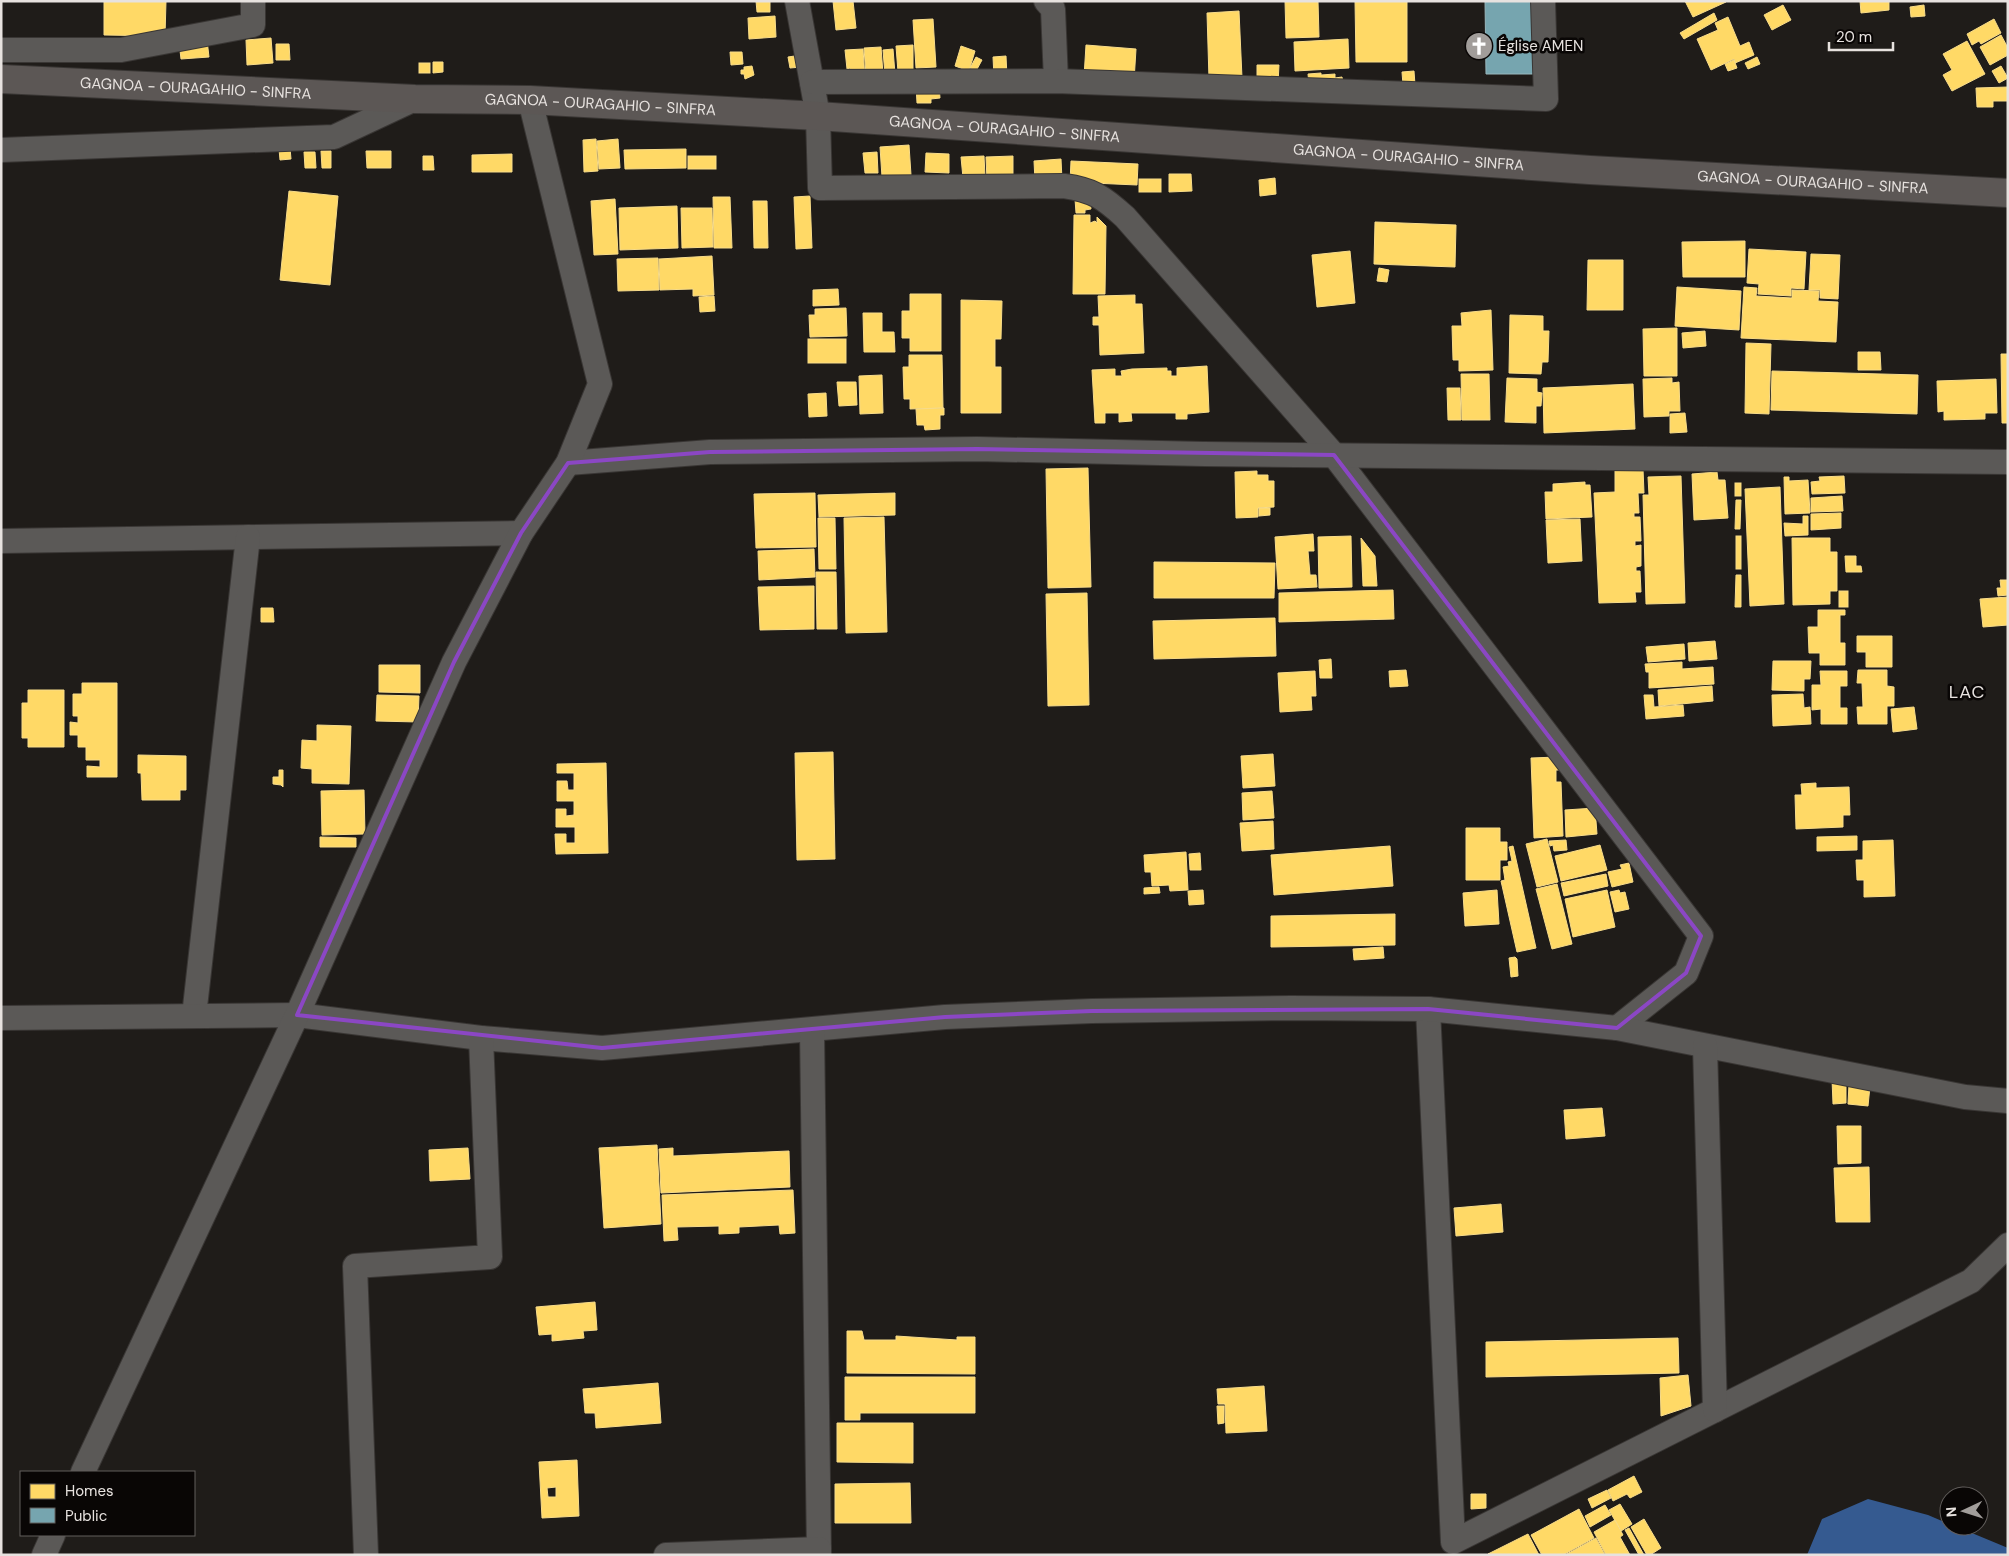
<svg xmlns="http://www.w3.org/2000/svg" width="2009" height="1556" viewBox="0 0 2009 1556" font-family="'DM Sans',sans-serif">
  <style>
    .water { fill: #355a90 }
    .homes { fill: #ffd966; stroke: #f8dc8a; fill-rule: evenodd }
    .public { fill: #76a5af; stroke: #98b7bd }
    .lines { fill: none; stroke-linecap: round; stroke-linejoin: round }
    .street-casing { stroke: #393634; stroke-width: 26 }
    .secondary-casing { stroke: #393634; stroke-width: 30 }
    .street { stroke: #5b5957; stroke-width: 24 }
    .secondary { stroke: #5c5755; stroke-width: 28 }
    .marked { fill: none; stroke: #8b47c4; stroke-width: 4; stroke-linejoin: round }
    .labels { text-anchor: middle; stroke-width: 5; stroke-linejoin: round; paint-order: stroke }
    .poi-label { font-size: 15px; fill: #e7e2df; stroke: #090605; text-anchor: start }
    .street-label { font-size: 15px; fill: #e7e2df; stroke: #090605 }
    .quarter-label { font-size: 18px; letter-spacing: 1px; fill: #e7e2df; stroke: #090605 }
  </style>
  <rect width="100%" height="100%" fill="#1f1c19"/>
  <path class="water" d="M1868,1499L1928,1515L1949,1524V1526H1955L2008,1548V1555H1807L1822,1519Z"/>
  <g class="homes">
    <path d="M104,1H166L165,36L104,35Z"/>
    <path d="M756,1H770V12H757Z"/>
    <path d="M833,1H853L856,28L836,30Z"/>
    <path d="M1285,1H1318L1319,37L1286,38Z"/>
    <path d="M1355,1H1407V62H1356Z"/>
    <path d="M1685,1H1726V2L1693,17Z"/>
    <path d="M1860,1H1889V10L1861,13Z"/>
    <path d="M1783,5L1791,20L1772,30L1764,15Z"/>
    <path d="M1924,5L1925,16L1911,17L1910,7Z"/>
    <path d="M1239,11L1242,78L1209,79L1207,13Z"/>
    <path d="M1714,13L1717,20L1684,39L1680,33Z"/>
    <path d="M775,16L776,37L749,39L748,18Z"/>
    <path d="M1728,17L1740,46L1749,42L1754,55L1735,63L1734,59L1711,70L1697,39L1718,30L1715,23Z"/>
    <path d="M933,19L936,67L916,68L913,20Z"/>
    <path d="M1994,19L2001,33L1981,44L1979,41L1972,45L1967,34Z"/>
    <path d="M2001,35L2008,48V55L1990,65L1980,47Z"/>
    <path d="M271,38L273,63L247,65L246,40Z"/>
    <path d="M1348,39L1349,68L1295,71L1294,42Z"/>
    <path d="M207,40L209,57L181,59L179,42Z"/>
    <path d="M1967,41L1985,74L1952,91L1943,75L1952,70L1943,54Z"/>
    <path d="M276,44H289L290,60H276Z"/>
    <path d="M913,45V71L898,72L896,46Z"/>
    <path d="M1086,45L1136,49L1134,81L1084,77Z"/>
    <path d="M961,46L975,51L969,71L955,66Z"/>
    <path d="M881,47L883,74L866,75L864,48Z"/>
    <path d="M863,49L865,79L851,80L850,68L847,69L845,50Z"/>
    <path d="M893,49L895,74L885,75L883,50Z"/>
    <path d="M730,52H742L743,64L731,65Z"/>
    <path d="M801,55L802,67L790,68L788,57Z"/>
    <path d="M1006,56L1007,77H994L993,57Z"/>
    <path d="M976,57L982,60L976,71L970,68Z"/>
    <path d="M1757,57L1760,64L1748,69L1745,63Z"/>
    <path d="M1734,60L1737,68L1728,71L1725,64Z"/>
    <path d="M433,62H443V72L433,73Z"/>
    <rect x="419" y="63" width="11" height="10"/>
    <path d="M1257,65H1279L1278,83H1257Z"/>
    <path d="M752,66L754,75L745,79L744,74H741V70H744V67Z"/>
    <path d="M2001,66L2008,78L1999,83L1992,71Z"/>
    <path d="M1414,71L1415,85H1403L1402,72Z"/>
    <path d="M1321,73V75L1335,74V78L1342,77L1343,82L1309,85L1308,74Z"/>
    <path d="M939,84L940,98L931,99V103H917L916,85Z"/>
    <path d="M2008,87V101H1993V107H1977L1976,88Z"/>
    <path d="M596,139L598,171L584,172L583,140Z"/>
    <path d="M618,139L620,168L599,169L597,141Z"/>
    <path d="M909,145L911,175L882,177L880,147Z"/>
    <path d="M290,148L291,159L280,160L279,149Z"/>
    <path d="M686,149V168L625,169L624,150Z"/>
    <path d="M321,151H331V168H322Z"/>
    <path d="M366,151H391V168H367Z"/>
    <path d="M304,152H315L316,168H305Z"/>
    <path d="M877,152L878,173H865L863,153Z"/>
    <path d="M926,153L949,154V173L925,172Z"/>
    <path d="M512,154V172H472V155Z"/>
    <path d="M423,156H433L434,170H423Z"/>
    <rect x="688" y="156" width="28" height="13"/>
    <path d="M984,156L985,176L963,178L961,157Z"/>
    <path d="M1013,156V180L987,181L986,157Z"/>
    <path d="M1061,159L1062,180L1035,181L1034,161Z"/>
    <path d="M1071,161L1138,164L1137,185L1070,182Z"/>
    <path d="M1169,174H1191L1192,191L1169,192Z"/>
    <path d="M1275,178L1276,194L1260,196L1259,180Z"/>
    <rect x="1139" y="179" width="22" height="13"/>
    <path d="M289,191L338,196L330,285L280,280Z"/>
    <path d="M810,196L812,248L796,249L794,197Z"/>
    <path d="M713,197H730L732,248H714Z"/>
    <path d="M1090,197L1091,209L1085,210V213H1076L1075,199Z"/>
    <path d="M615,199L618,254L594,255L591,201Z"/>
    <path d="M753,201H767L768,248H754Z"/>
    <path d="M677,206L678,248L620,250L619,208Z"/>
    <path d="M681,208H712L713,247L682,248Z"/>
    <path d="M1074,215H1090V223L1095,221L1097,223V217L1106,226L1105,294H1073Z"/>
    <path d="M1375,222L1456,225L1455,267L1374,264Z"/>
    <path d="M1745,241V277H1683L1682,242Z"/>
    <path d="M1749,249L1806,252L1804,289L1791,288V296L1758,294L1759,284L1747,283Z"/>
    <path d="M1350,251L1355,303L1317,307L1312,255Z"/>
    <path d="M1811,254L1840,255L1838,299L1820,298V290H1809Z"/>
    <path d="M712,256L714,295L693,296V289L660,290L659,259Z"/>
    <path d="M658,258L659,290L618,291L617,259Z"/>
    <path d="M1588,260H1623V310H1587Z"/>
    <path d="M1379,268L1389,270L1387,282L1377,281Z"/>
    <path d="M1677,287L1741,291L1739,330L1675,326Z"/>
    <path d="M1744,287L1757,288L1756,296L1792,298V290L1819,291L1818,301L1838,302L1836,342L1741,338Z"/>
    <path d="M838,289L839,305L813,306V290Z"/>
    <path d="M910,294H941V351H910V338H902V311H910Z"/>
    <path d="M1135,295V304H1142L1144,353L1100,355L1099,325H1093V317H1099L1098,296Z"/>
    <path d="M714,296L715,311L700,312L699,297Z"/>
    <path d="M961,300L1002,301L1001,339H995V367H1001V413H961Z"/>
    <path d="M846,308L847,336L810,337L809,315H815V309Z"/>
    <path d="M1491,310L1493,370L1459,371V360H1453L1452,326H1462L1461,313Z"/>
    <path d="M863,313H882V332H894L895,352H864Z"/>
    <path d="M1510,315L1543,316V331H1549L1548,362H1542L1541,374L1509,373Z"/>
    <path d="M1677,328V376H1644L1643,329Z"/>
    <path d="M1705,331L1706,346L1683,348L1682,333Z"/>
    <rect x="808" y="339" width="38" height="24"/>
    <path d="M1746,343L1771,344L1769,414L1745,413Z"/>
    <path d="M1858,352H1880L1881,370H1858Z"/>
    <path d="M2001,354H2008V423H2002Z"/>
    <path d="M909,355H942L943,408L910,409V399H904L903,367H909Z"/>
    <path d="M1207,366L1209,412L1187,414V419H1176V413H1131L1132,421L1119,422V413H1105V423H1095L1092,370L1115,369V376H1122L1121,371L1132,369L1167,368V371H1171V376H1177V368Z"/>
    <path d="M1772,371L1918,375L1917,414L1771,410Z"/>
    <path d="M1461,374H1489L1490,420H1462Z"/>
    <path d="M882,375L883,413L860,414L859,376Z"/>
    <path d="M1507,378L1537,379V392L1542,393L1541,406H1536V423L1505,422Z"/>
    <path d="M1672,378V383L1679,382L1680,411H1669V416L1644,417L1643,379Z"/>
    <path d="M1996,379L1997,413H1985V419L1944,420V411L1938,412L1937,381Z"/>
    <path d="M837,382H856L857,405L839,406Z"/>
    <path d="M1633,384L1635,429L1544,433L1543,388Z"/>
    <path d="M1447,388H1460L1461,420H1448Z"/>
    <path d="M826,393L827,416L809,417L808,394Z"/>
    <path d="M944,408V415H940V429L925,430L924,425H917L916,409Z"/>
    <path d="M1685,413L1687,432L1670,433V414Z"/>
    <path d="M1088,468L1091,587L1048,588L1046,469Z"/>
    <path d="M1643,469L1644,493H1638L1639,513H1634V517H1640L1641,541H1635V546L1641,545V566L1636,567V571H1640L1641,592H1635L1636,602L1599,603L1594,493L1615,492V470Z"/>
    <path d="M1257,471V475H1268V481H1274V507L1258,508V517L1236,518L1235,472Z"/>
    <path d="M1717,472L1718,480H1725L1728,518L1694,520L1692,474Z"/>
    <path d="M1681,476L1685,603L1646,604L1643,495H1649L1648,477Z"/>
    <path d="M1844,476L1845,493L1812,494L1811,482L1820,481L1819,477Z"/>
    <path d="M1784,477H1789V481L1808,480L1810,513L1785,514Z"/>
    <path d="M1585,482V485H1590L1592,517L1546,519L1545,492H1553V484Z"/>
    <rect x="1735" y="483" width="6" height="13"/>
    <path d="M1780,487L1784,604L1750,606L1745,489Z"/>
    <path d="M815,493L816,547L756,548L754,494Z"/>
    <path d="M895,493V515L819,517L818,495Z"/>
    <path d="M1842,496L1843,511L1811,512V498Z"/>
    <path d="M1736,500H1741L1740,529H1735Z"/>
    <path d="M1259,508H1270V515L1259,516Z"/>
    <path d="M1841,513V528L1811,530V514Z"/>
    <path d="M1803,516H1808V535L1785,536L1784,523L1803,524Z"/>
    <path d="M884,517L887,632L846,633L844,518Z"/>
    <path d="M818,518H835L836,569H819Z"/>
    <path d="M1580,519L1582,561L1548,563L1546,520Z"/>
    <path d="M1313,534L1314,551H1308L1310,575H1316L1317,587L1278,589L1275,537Z"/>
    <path d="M1351,536L1352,587L1319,588L1318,537Z"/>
    <rect x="1736" y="536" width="5" height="33"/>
    <path d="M1361,538L1375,556L1377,586H1363Z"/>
    <path d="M1792,538H1830V552H1837V591H1830V604L1793,605Z"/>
    <path d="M814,549L815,577L759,580L758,551Z"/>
    <path d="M1845,556H1856V566H1861L1862,572H1846Z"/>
    <path d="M1154,562L1275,563L1274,598H1154Z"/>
    <path d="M816,572H836L837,629H817Z"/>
    <path d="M1736,575H1741V607H1735Z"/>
    <path d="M2000,580H2008V595L1998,596L1997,588H2001Z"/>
    <path d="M814,586V629L760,630L758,587Z"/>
    <path d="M1393,590L1394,619L1279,622V593Z"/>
    <rect x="1839" y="591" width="9" height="16"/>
    <path d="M1087,593L1089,705L1048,706L1046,594Z"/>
    <path d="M2008,597V625L1983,627L1980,599Z"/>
    <path d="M261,608H273L274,622H261Z"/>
    <path d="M1818,610H1845V615H1840V643H1845V665H1820V653H1809L1808,627H1818Z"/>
    <path d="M1275,618L1276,656L1154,659L1153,621Z"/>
    <path d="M1857,636H1892V667H1866V652H1857Z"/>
    <path d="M1715,641L1717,659L1689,661L1688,643Z"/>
    <path d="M1684,644L1685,659L1648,662L1646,647Z"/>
    <path d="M1331,659L1332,678H1320L1319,660Z"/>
    <path d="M1773,661H1811L1810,679H1804V691L1772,690Z"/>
    <path d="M1682,662V669L1713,667L1714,684L1649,688V672H1646L1645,664Z"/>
    <path d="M379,665H420V693L379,692Z"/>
    <path d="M1406,670L1408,686L1390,687L1389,671Z"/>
    <path d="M1858,670H1887V686L1894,687V706H1887V724H1858L1857,707H1863L1862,683H1857Z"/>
    <path d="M1315,671L1316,696H1311L1312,710L1280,712L1278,673Z"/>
    <path d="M1820,671H1847V686H1840V708H1847V724H1821V709L1812,710V685H1821Z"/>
    <path d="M82,683H117V777H87V766L100,767V760H86V747H78V735H70V722L78,723V716H73V694H82Z"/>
    <path d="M1712,686L1713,701L1659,706L1658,690Z"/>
    <path d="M28,690H64V747H28V738H22V703H28Z"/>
    <path d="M1803,694L1804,708L1810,707L1811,724L1773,726L1772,695Z"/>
    <path d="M377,695L419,696L418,722L376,721Z"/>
    <path d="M1644,695H1653L1654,707L1683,705L1684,716L1646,719Z"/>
    <path d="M1914,707L1917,729L1893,732L1891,709Z"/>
    <path d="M317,725L351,726L349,784L312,783V769L301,768L302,740L317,741Z"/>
    <path d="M833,752L835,859L797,860L795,753Z"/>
    <path d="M1273,754L1275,786L1243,788L1241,756Z"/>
    <path d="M138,755L186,756V790H180V800H142L141,773H138Z"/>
    <path d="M1557,757L1563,770H1556V782H1561L1563,836L1534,838L1531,758Z"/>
    <path d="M606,763L608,853L556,854L555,834H566V843H575V827H556V809H566V816L574,815V801H557V781H567L568,790H574V773H557V764Z"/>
    <path d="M279,770H283V787L281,785L273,784V777H279Z"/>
    <path d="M1816,783V788L1849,787L1850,815H1843V827L1796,829L1795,795H1802L1801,784Z"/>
    <path d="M364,790L365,834L322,835L321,791Z"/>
    <path d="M1272,791L1274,818L1243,820L1242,793Z"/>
    <path d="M1595,808L1597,834L1566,837L1565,810Z"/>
    <path d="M1273,821L1274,849L1242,851L1240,823Z"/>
    <path d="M1466,828H1500V842H1507V860H1500V880H1466Z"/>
    <path d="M1857,836V850L1817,851V837Z"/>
    <path d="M320,837L356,838V847H320Z"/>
    <path d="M1547,839L1558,882L1537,887L1526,844Z"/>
    <path d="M1566,840L1567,850L1554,851L1553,845L1550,846L1549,841Z"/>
    <path d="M1893,840L1895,896L1864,897V880H1857L1856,860H1863V841Z"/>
    <path d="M1600,845L1607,870L1561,881L1555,856Z"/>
    <path d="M1390,846L1393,886L1274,895L1271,855Z"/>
    <path d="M1513,846L1536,948L1517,952L1501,881L1505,880L1503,867L1509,866L1508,862L1512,861L1509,847Z"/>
    <path d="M1186,852L1188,890L1170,891L1169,885L1152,886L1151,872H1145L1144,855Z"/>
    <path d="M1200,853L1201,870H1190L1189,854Z"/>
    <path d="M1629,863L1633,882L1612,887L1608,872L1622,869L1620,865Z"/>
    <path d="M1606,874L1608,886L1564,896L1561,883Z"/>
    <path d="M1557,884L1572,944L1552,949L1536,889Z"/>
    <path d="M1159,887L1160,893L1144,894V888Z"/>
    <path d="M1203,890L1204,904L1189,905L1188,891Z"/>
    <path d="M1497,890L1499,924L1465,926L1463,893Z"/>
    <path d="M1607,890L1615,927L1573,937L1565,899Z"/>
    <path d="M1619,890L1620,893L1625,892L1629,909L1615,912L1610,892Z"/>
    <path d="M1395,914V945L1271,947V916Z"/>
    <path d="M1383,947L1384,958L1354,960L1353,949Z"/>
    <path d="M1515,957L1517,959L1518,976L1511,977L1509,958Z"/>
    <path d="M1846,1078V1103L1833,1104L1832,1079Z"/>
    <path d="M1849,1084L1870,1086L1868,1106L1848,1104Z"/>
    <path d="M1602,1108L1605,1136L1566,1139L1564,1110Z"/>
    <path d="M1837,1126H1861V1163L1838,1164Z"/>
    <path d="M657,1145L661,1224L604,1228L599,1148Z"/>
    <path d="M468,1148L470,1179L430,1181L429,1150Z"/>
    <path d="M673,1148V1156L789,1151L790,1187L661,1193L659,1149Z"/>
    <path d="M1869,1167L1870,1222H1836L1834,1168Z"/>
    <path d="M793,1190L795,1233L780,1234L779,1225L739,1227V1233L719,1234V1226L677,1227L678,1240L664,1241L662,1195Z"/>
    <path d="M1501,1204L1503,1232L1456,1236L1454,1208Z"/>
    <path d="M595,1302L597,1330L583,1331L584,1338L552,1341V1334L539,1335L536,1307Z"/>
    <path d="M847,1331H862L864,1340H896V1336L957,1340V1337H975V1374L847,1373Z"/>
    <path d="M1678,1338L1679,1373L1486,1377V1342Z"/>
    <path d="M1688,1375L1691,1406L1661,1416L1660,1378Z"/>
    <path d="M845,1377H975V1413H860V1420H845Z"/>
    <path d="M658,1383L661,1423L596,1428L595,1413H585L583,1389Z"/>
    <path d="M1264,1386L1267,1431L1226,1433L1225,1404H1218L1217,1389Z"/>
    <path d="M1217,1406H1224V1423L1218,1424Z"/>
    <path d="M837,1423H913V1463L837,1462Z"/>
    <path d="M577,1460L579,1516L542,1518L539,1462ZM556,1487V1497H548L547,1488Z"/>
    <path d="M1634,1476L1642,1492L1630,1498L1627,1494L1613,1501L1608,1490Z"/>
    <path d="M910,1483L911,1523H835V1484Z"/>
    <path d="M1607,1490L1611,1498L1592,1508L1588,1499Z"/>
    <path d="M1471,1494H1486V1508L1471,1509Z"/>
    <path d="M1620,1504L1632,1524L1621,1531L1609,1510Z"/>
    <path d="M1605,1505L1611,1515L1590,1527L1585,1516Z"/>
    <path d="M1579,1509L1594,1538L1563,1555H1542L1531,1535Z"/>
    <path d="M1644,1519L1661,1548L1650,1555H1647L1631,1527Z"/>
    <path d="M1615,1520L1623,1535L1620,1537L1630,1555H1606L1594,1532Z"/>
    <path d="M1629,1528L1644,1555H1639L1625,1530Z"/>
    <path d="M1528,1534L1539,1555L1488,1554Z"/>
    <path d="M1596,1538L1605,1555H1565Z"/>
  </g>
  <path class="public" d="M1485,1H1533L1534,74H1486Z"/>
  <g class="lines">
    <g class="street-casing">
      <g id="street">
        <path d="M797,1L818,116L820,188L1064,186C1093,190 1103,197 1125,217L1334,455L1701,936L1686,973L1617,1028"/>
        <path d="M1046,1L1053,9L1056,81"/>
        <path d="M1,50H121L253,25V1"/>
        <path d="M812,82L1056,81L1546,99L1543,1"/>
        <path d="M1,150L334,137L415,99"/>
        <path d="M568,463L710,452L977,449L1204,454L2008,462"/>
        <path d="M1,541L521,533"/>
        <path d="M1428,1009L1453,1542L1971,1281L2008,1245"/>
        <path d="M194,1016L248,537"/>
        <path d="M1,1018L297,1015L481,1038L602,1048L945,1017L1092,1011L1291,1008L1428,1009L1617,1028L1965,1097L2008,1101"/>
        <path d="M812,1030L819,1555"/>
        <path d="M1705,1046L1715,1410"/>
        <path d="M83,1472L297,1015L454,662L521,533L568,463L600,384L530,100"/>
        <path d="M44,1555L53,1535"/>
        <path d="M366,1555L355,1266L490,1257L481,1038"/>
        <path d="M666,1555L819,1549"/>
      </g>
    </g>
    <g class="secondary-casing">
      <g id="secondary">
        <path id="s1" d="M1,79L415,99L530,100L818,116L1590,170L2008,193"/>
      </g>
    </g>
    <use href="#street" class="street"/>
    <use href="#secondary" class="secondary"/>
  </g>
  <path class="marked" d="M977,449L1334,455L1701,936L1686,973L1617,1028L1428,1009L1092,1011L945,1017L602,1048L297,1015L454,662L521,533L568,463L710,452Z"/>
  <defs>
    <g id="church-disc" transform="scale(1.4375)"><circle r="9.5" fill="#a19d9a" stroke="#090605"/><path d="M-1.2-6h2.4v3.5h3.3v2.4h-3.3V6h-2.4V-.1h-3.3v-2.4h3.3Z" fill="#fff"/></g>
  </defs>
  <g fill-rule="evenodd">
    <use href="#church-disc" x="1479" y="46"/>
  </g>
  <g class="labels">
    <g class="poi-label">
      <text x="1498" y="51">Église AMEN</text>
    </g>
    <g class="street-label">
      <text dy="5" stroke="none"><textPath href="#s1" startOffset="195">GAGNOA - OURAGAHIO - SINFRA</textPath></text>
      <text dy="5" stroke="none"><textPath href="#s1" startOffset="600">GAGNOA - OURAGAHIO - SINFRA</textPath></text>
      <text dy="5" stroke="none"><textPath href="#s1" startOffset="1005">GAGNOA - OURAGAHIO - SINFRA</textPath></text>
      <text dy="5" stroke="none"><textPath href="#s1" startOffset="1410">GAGNOA - OURAGAHIO - SINFRA</textPath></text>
      <text dy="5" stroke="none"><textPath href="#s1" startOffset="1815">GAGNOA - OURAGAHIO - SINFRA</textPath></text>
    </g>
    <g class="quarter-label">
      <text x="1967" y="698">LAC</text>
    </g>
  </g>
  <rect width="2009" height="1556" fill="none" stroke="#e7e2df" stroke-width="5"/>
  <rect x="20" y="1471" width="175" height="65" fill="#090605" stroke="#625e5c"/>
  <rect x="30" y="1484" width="25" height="15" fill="#ffd966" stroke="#625e5c"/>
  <text x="65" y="1496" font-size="15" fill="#e7e2df">Homes</text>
  <rect x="30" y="1508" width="25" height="15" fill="#76a5af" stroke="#625e5c"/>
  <text x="65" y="1521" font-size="15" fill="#e7e2df">Public</text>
  <g transform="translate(1964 1511) rotate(266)"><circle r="24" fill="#090605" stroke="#625e5c"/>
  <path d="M0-4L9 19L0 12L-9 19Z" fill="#a19d9a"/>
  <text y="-8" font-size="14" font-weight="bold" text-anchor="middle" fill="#e7e2df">N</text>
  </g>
  <path d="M1829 42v8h64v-8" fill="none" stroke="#e7e2df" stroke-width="2.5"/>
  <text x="1836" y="42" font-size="15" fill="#e7e2df" stroke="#090605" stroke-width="4" paint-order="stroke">20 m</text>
</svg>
